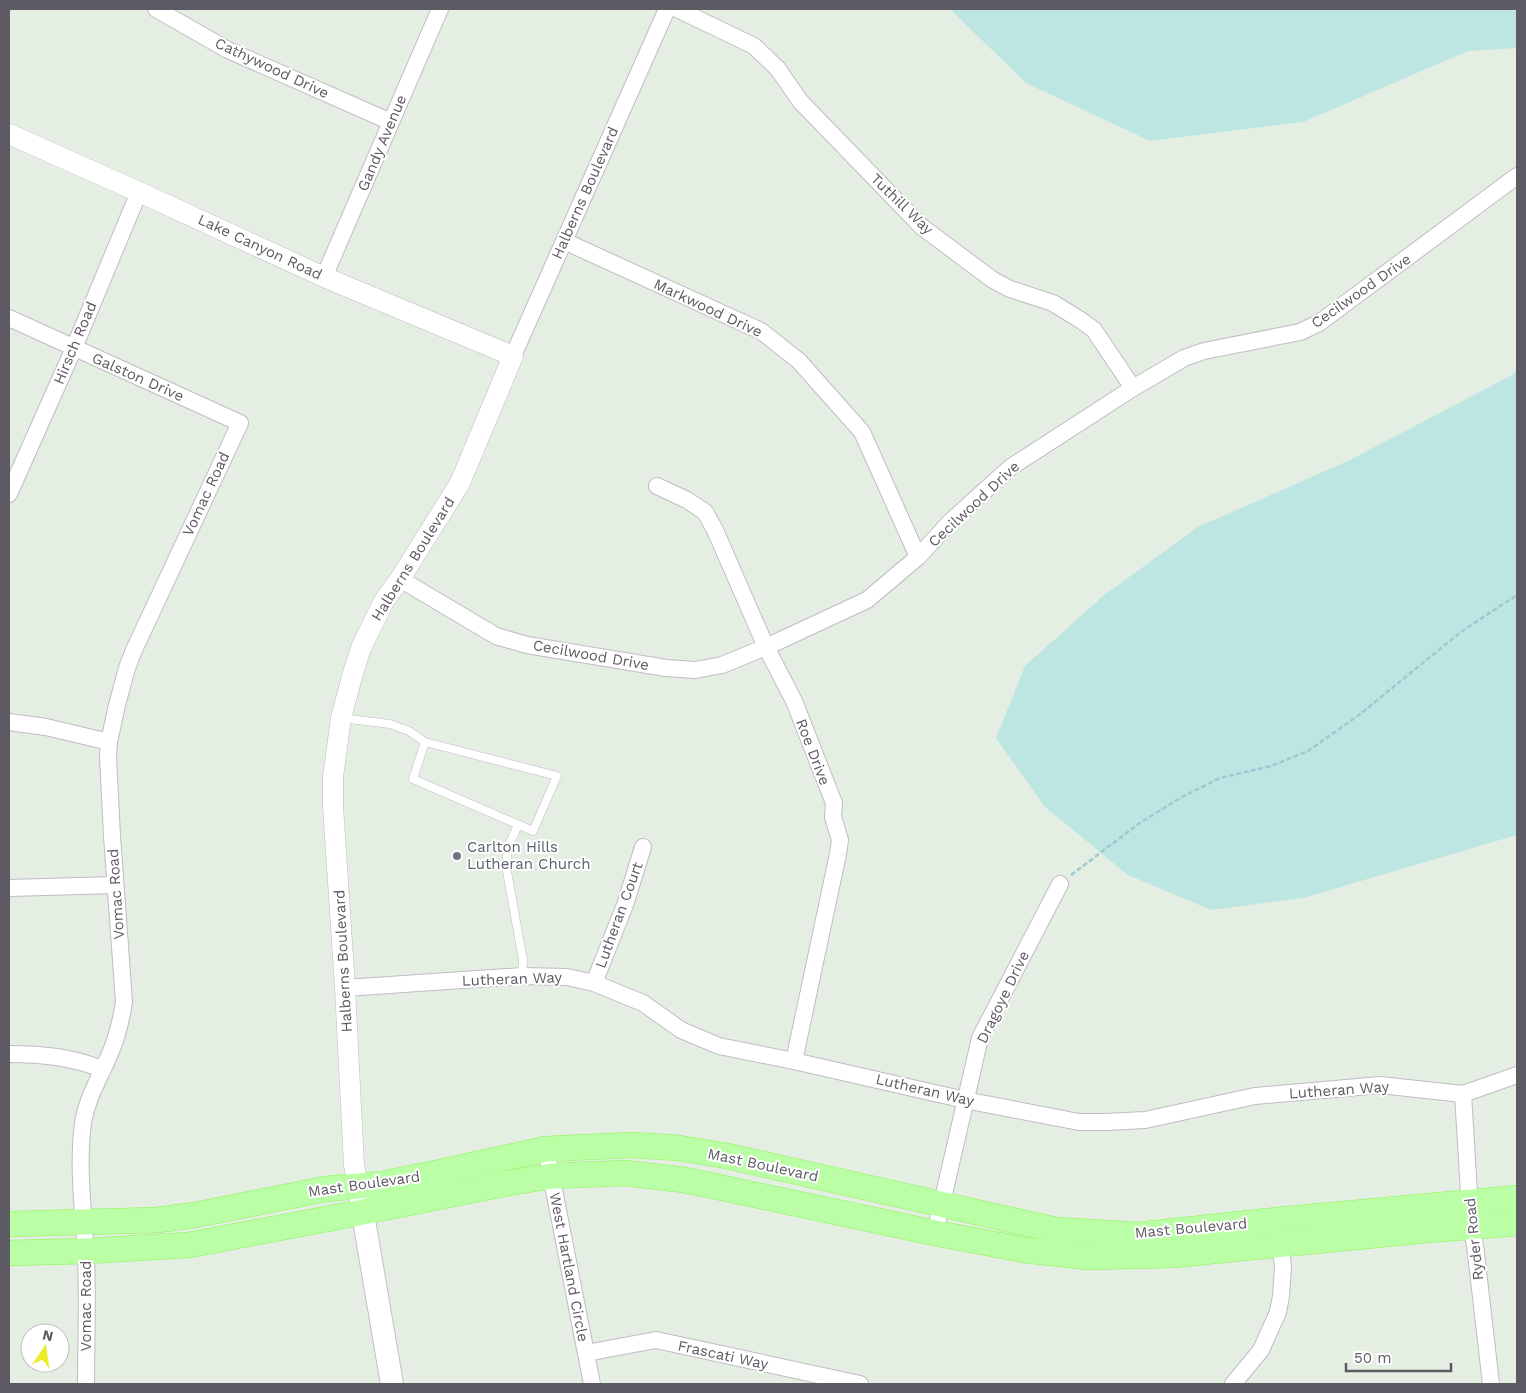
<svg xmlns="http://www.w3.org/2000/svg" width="1526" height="1393" viewBox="0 0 1526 1393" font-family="'Work Sans',sans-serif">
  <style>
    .green { fill: #bde6e3 }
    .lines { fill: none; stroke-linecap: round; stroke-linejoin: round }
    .service-casing { stroke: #c0bcc4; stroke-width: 9 }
    .minor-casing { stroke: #c0bcc4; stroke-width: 18 }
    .tertiary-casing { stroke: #c0bcc4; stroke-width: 21 }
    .secondary-casing { stroke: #c4bec8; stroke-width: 24 }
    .primary-casing { stroke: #8cf454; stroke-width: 26 }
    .path { stroke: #9dc9d3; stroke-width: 2.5; stroke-dasharray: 5 2.5; stroke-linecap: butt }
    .service { stroke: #fff; stroke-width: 8 }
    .minor { stroke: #fff; stroke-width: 16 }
    .tertiary { stroke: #fff; stroke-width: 20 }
    .secondary { stroke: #fff; stroke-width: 22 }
    .primary { stroke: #baffa5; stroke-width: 25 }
    .worship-dot { fill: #6b7280; stroke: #fff; stroke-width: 2 }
    .labels { text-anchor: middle; stroke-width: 4; stroke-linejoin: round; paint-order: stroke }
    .street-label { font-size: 15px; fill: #5e5a63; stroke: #fff }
    .worship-label { font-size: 15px; fill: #5b616d; stroke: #fff; text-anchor: start }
  </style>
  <rect width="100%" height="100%" fill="#e5eee2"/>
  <g class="green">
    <path d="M950,9H1517V48L1468,51L1303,122L1150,141L1026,83Z"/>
    <path d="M1517,370V835L1303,898L1211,910L1128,875L1045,807L996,738L1025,666L1103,596L1198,527L1350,460L1512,375Z"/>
  </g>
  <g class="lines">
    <g class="service-casing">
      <g id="service">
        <path d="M341,718L390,724L409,731L425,742L557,776L533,831L413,779L425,742"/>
        <path d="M518,825L508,847L506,866L523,960L522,976"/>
      </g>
    </g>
    <g class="minor-casing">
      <g id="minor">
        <path d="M156,9L228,50L391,122"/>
        <path d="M677,9L754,46L778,69L800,101L922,227L993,280L1010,289L1053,303L1082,321L1094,330L1133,388"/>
        <path d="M564,241L761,331L799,361L862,432L918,557"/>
        <path d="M324,277L440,9"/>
        <path d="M9,318L240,423L134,650L127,668L117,705L109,742L108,757L112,836L124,1002C121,1021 117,1038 109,1056C99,1079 87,1098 83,1123C77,1168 84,1214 86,1259C88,1301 86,1343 86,1384"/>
        <path d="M513,356L667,9"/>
        <path d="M657,486L687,500L705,512L715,530L766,647L794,701L834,803L833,817L840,840L838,854L794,1061"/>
        <path d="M9,494L74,348L139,192"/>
        <path d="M400,579L496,636L527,645L666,668L695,670L722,665L766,647L867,600L918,557L951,521L1011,467L1133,388L1184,358L1204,351L1300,332L1319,323L1517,176"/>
        <path d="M9,722L46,727L109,742"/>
        <path d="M9,888L115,885"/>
        <path d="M594,983L625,905L643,847"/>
        <path d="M345,988L522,976L567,977L594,983L643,1003L681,1030L719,1046L794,1061L965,1100L1079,1122H1106L1145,1120L1255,1096L1380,1085L1463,1094L1517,1075"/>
        <path d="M9,1054C42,1054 71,1057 102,1069"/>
        <path d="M1463,1094L1471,1226L1475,1245L1491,1384"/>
        <path d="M546,1149L592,1384"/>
        <path d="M935,1233L980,1038L1060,884"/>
        <path d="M586,1353L656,1340L860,1384"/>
        <path d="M1233,1384L1261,1350L1278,1312L1281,1296L1283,1266L1279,1236"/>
      </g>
    </g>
    <g class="tertiary-casing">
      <path id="tertiary" d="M9,134L139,192L324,277L513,356L460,483L400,579L384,601L361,648L353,673L341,718L333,777V806L345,988L354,1165L358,1185"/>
    </g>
    <g class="secondary-casing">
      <path id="secondary" d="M358,1185L392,1384"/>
    </g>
    <g class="primary-casing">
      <g id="primary">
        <path d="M9,1224L157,1220L195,1215L325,1189L382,1184L436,1173L546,1149L633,1145L679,1148L727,1156L1056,1230L1138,1235L1278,1220L1517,1198"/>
        <path d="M9,1253L86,1251L189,1245L363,1212L503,1184L552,1176L625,1173L685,1180L935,1233L1024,1250L1088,1257L1173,1255L1427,1230L1517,1223"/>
      </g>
    </g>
    <path class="path" d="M1071,875L1141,822L1182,797L1220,778L1271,766L1308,751L1359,715L1462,631L1517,595"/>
    <use href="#service" class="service"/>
    <use href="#minor" class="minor"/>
    <use href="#tertiary" class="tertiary"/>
    <use href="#secondary" class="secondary"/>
    <use href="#primary" class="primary"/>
  </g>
  <circle class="worship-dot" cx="457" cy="856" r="5"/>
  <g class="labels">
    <g class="street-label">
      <text transform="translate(272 68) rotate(25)" y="5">Cathywood Drive</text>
      <text transform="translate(382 143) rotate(-67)" y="5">Gandy Avenue</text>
      <text transform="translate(585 193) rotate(-66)" y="5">Halberns Boulevard</text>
      <text transform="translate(902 204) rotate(44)" y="5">Tuthill Way</text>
      <text transform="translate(260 247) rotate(25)" y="5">Lake Canyon Road</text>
      <text transform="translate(1361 291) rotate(-35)" y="5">Cecilwood Drive</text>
      <text transform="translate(708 308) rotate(25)" y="5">Markwood Drive</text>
      <text transform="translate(75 343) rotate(-67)" y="5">Hirsch Road</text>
      <text transform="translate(138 377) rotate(24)" y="5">Galston Drive</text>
      <text transform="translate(206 494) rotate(-65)" y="5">Vomac Road</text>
      <text transform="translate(974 504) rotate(-43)" y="5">Cecilwood Drive</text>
      <text transform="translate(413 559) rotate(-58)" y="5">Halberns Boulevard</text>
      <text transform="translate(591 655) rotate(10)" y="5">Cecilwood Drive</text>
      <text transform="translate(813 752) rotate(69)" y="5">Roe Drive</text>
      <text transform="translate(116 894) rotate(-94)" y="5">Vomac Road</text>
      <text transform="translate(619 915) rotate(-70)" y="5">Lutheran Court</text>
      <text transform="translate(343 961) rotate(-93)" y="5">Halberns Boulevard</text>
      <text transform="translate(512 979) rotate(-2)" y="5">Lutheran Way</text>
      <text transform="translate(1003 997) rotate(-64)" y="5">Dragoye Drive</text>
      <text transform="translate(925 1090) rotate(13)" y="5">Lutheran Way</text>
      <text transform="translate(1339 1090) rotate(-4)" y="5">Lutheran Way</text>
      <text transform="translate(763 1165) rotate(12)" y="5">Mast Boulevard</text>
      <text transform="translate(364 1184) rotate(-8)" y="5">Mast Boulevard</text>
      <text transform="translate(1191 1228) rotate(-5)" y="5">Mast Boulevard</text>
      <text transform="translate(1474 1239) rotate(-96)" y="5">Ryder Road</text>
      <text transform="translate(569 1267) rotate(79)" y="5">West Hartland Circle</text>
      <text transform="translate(86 1306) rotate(-90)" y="5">Vomac Road</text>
      <text transform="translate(723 1355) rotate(12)" y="5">Frascati Way</text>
    </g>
    <g class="worship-label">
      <text x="467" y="852">Carlton Hills<tspan x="467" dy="17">Lutheran Church</tspan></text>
    </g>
  </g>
  <rect width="1526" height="1393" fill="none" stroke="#5e5a63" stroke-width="20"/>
  <g transform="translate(45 1348) rotate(13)"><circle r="24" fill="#ffffff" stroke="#bfbdc1"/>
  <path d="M0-4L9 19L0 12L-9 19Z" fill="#eced28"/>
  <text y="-8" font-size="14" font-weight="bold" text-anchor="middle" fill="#5e5a63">N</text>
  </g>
  <path d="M1346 1363v8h105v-8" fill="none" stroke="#5e5a63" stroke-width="2.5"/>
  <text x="1354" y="1363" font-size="15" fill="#5e5a63" stroke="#ffffff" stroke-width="4" paint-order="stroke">50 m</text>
</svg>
